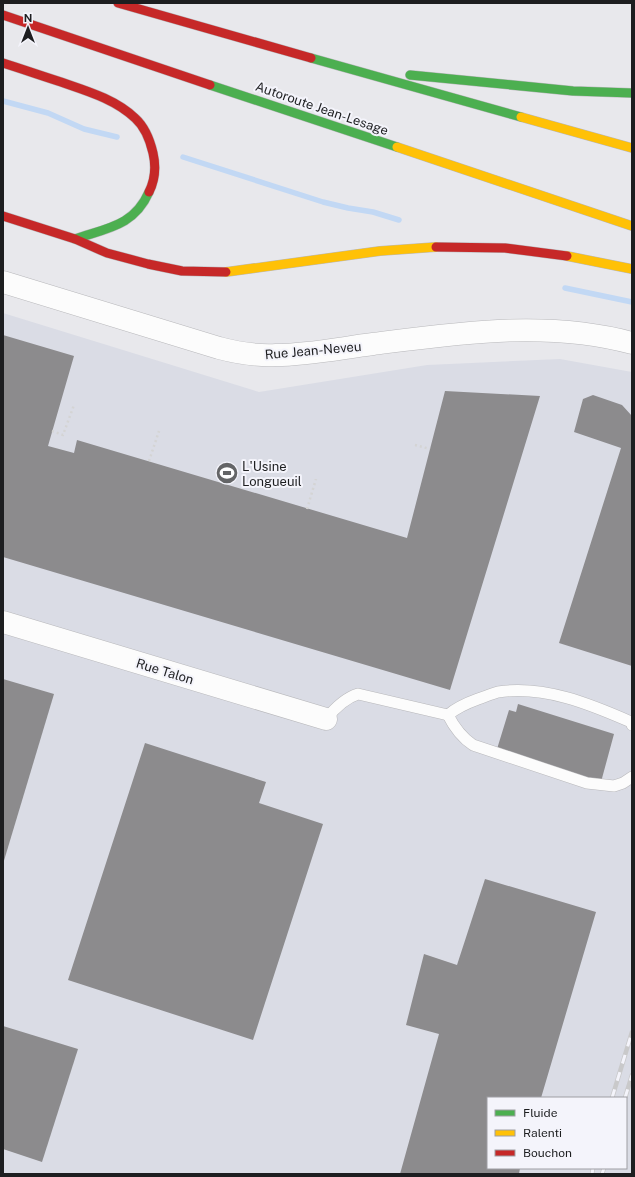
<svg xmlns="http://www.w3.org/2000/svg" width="635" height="1177" viewBox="0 0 635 1177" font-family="'Public Sans',sans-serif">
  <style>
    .built { fill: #dadce5; fill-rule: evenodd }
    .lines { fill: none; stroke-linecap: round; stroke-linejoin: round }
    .stream { stroke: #c2d8f4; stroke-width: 5.5 }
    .building { fill: #8c8b8d }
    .lane-casing { stroke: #b8b8bb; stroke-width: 12 }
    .street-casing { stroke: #b8b8bb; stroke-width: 23 }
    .fast-casing { stroke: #b8b8bb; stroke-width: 10 }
    .slow-casing { stroke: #b8b8bb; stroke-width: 10 }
    .jam-casing { stroke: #b8b8bb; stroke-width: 10 }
    .path { stroke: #d4d4d4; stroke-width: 2.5; stroke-dasharray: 2 3; stroke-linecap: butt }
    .lane { stroke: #fcfcfc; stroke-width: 11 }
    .street { stroke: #fcfcfc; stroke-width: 22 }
    .fast { stroke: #4caf50; stroke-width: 9 }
    .slow { stroke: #ffc107; stroke-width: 9 }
    .jam { stroke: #c62828; stroke-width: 9 }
    .rail-casing { stroke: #c9c9ca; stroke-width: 4.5 }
    .rail { stroke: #f4f4fb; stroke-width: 3; stroke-dasharray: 9; stroke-linecap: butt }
    .labels { text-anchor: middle; stroke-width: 4; stroke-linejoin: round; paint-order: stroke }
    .street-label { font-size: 13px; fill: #1d1e20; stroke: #f4f4fb }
    .poi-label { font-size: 13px; fill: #1d1e20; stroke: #f4f4fb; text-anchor: start }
  </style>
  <rect width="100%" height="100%" fill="#e8e8ec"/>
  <path class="built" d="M3,313L259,392L427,365L560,359L632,372V1174H3ZM488,1098H626V1168H488Z"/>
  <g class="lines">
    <g class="stream">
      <path d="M3,101L48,113L84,129L117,137"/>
      <path d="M183,157L323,202L348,208L373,212L399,220"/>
      <path d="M565,288L632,302"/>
    </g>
  </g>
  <g class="building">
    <path d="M3,335L74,356L48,446L74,453L77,440L407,538L445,391L540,396L450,690L3,557Z"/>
    <path d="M593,395L622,405L632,416V666L559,643L621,448L574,432L583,399Z"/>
    <path d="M3,679L54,694L3,864Z"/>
    <path d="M518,704L614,734L601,782L497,749L509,710L516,712Z"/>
    <path d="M145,743L266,782L259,803L323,824L253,1040L68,980Z"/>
    <path d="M485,879L596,912L541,1098H488V1168H520L519,1174H400L439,1034L406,1025L424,954L457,965Z"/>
    <path d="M3,1026L78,1049L42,1162L3,1149Z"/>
  </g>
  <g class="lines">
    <g class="lane-casing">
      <g id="lane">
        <path d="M448,715C454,727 461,737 473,745L587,783L614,786L623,783L632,777"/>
        <path d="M448,715C457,707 467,703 478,699C484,697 491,694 498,692C544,685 590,704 631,722L632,725"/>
        <path d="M326,719C335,708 345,698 358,694L448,715"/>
      </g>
    </g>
    <g class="street-casing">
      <g id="street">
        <path d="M3,282L219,348C238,353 257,356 276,355C308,355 341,348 373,344C459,333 547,320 632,343"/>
        <path d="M3,622L326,719"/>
      </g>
    </g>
    <g class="fast-casing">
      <g id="fast">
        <path d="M311,58L521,117"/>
        <path d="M410,75L573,91L632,93"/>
        <path d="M210,85L397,147"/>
        <path d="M75,239C107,228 134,226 149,192"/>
      </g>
    </g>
    <g class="slow-casing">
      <g id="slow">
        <path d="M521,117L632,148"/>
        <path d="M397,147L632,226"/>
        <path d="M567,256L632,269"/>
        <path d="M226,272L380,251L436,247"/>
      </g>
    </g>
    <g class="jam-casing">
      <g id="jam">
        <path d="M118,3L311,58"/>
        <path d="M3,15L210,85"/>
        <path d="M3,63C22,69 42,76 61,82C87,91 115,99 135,118C145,127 150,140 153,153C156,166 155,180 149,192"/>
        <path d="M3,216L75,239L107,253L148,264L182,271L226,272"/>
        <path d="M436,247L505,248L567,256"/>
      </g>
    </g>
    <g class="path">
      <path d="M52,431L63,435L74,405"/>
      <path d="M415,445L430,449"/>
      <path d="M149,461L159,431"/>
      <path d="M307,509L316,479"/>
    </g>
    <use href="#lane" class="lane"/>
    <use href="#street" class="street"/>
    <use href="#fast" class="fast"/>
    <use href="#slow" class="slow"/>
    <use href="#jam" class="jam"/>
    <g class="rail-casing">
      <g id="rail">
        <path d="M612,1098L632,1032"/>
        <path d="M625,1098L632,1075"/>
        <path d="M592,1174L593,1168"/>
        <path d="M602,1174L604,1168"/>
      </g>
    </g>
    <use href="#rail" class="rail"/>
  </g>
  <defs>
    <g id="stadium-disc" transform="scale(1.15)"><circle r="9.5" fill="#646567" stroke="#f4f4fb"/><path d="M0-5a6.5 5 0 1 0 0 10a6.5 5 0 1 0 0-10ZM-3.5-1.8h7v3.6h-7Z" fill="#fff"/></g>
  </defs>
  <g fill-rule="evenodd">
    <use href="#stadium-disc" x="227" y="473"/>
  </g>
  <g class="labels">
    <g class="street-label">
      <text transform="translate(322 108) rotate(19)" y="5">Autoroute Jean-Lesage</text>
      <text transform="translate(313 350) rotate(-5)" y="5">Rue Jean-Neveu</text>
      <text transform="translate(165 671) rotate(17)" y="5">Rue Talon</text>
    </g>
    <g class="poi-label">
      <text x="242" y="471">L'Usine<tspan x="242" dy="15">Longueuil</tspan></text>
    </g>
  </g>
  <rect width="635" height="1177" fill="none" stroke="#1d1e20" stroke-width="8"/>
  <rect x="487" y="1097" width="140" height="72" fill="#f4f4fb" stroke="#9e9ea3"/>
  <rect x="495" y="1110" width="20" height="6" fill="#4caf50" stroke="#9e9ea3"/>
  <text x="523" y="1117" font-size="12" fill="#1d1e20">Fluide</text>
  <rect x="495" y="1130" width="20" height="6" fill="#ffc107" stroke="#9e9ea3"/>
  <text x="523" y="1137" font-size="12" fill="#1d1e20">Ralenti</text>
  <rect x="495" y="1150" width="20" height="6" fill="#c62828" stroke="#9e9ea3"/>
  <text x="523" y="1157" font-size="12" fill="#1d1e20">Bouchon</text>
  <g transform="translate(28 28)" stroke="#f4f4fb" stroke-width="3" paint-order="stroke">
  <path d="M0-3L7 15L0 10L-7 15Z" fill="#1d1e20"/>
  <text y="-6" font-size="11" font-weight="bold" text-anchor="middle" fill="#1d1e20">N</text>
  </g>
</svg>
